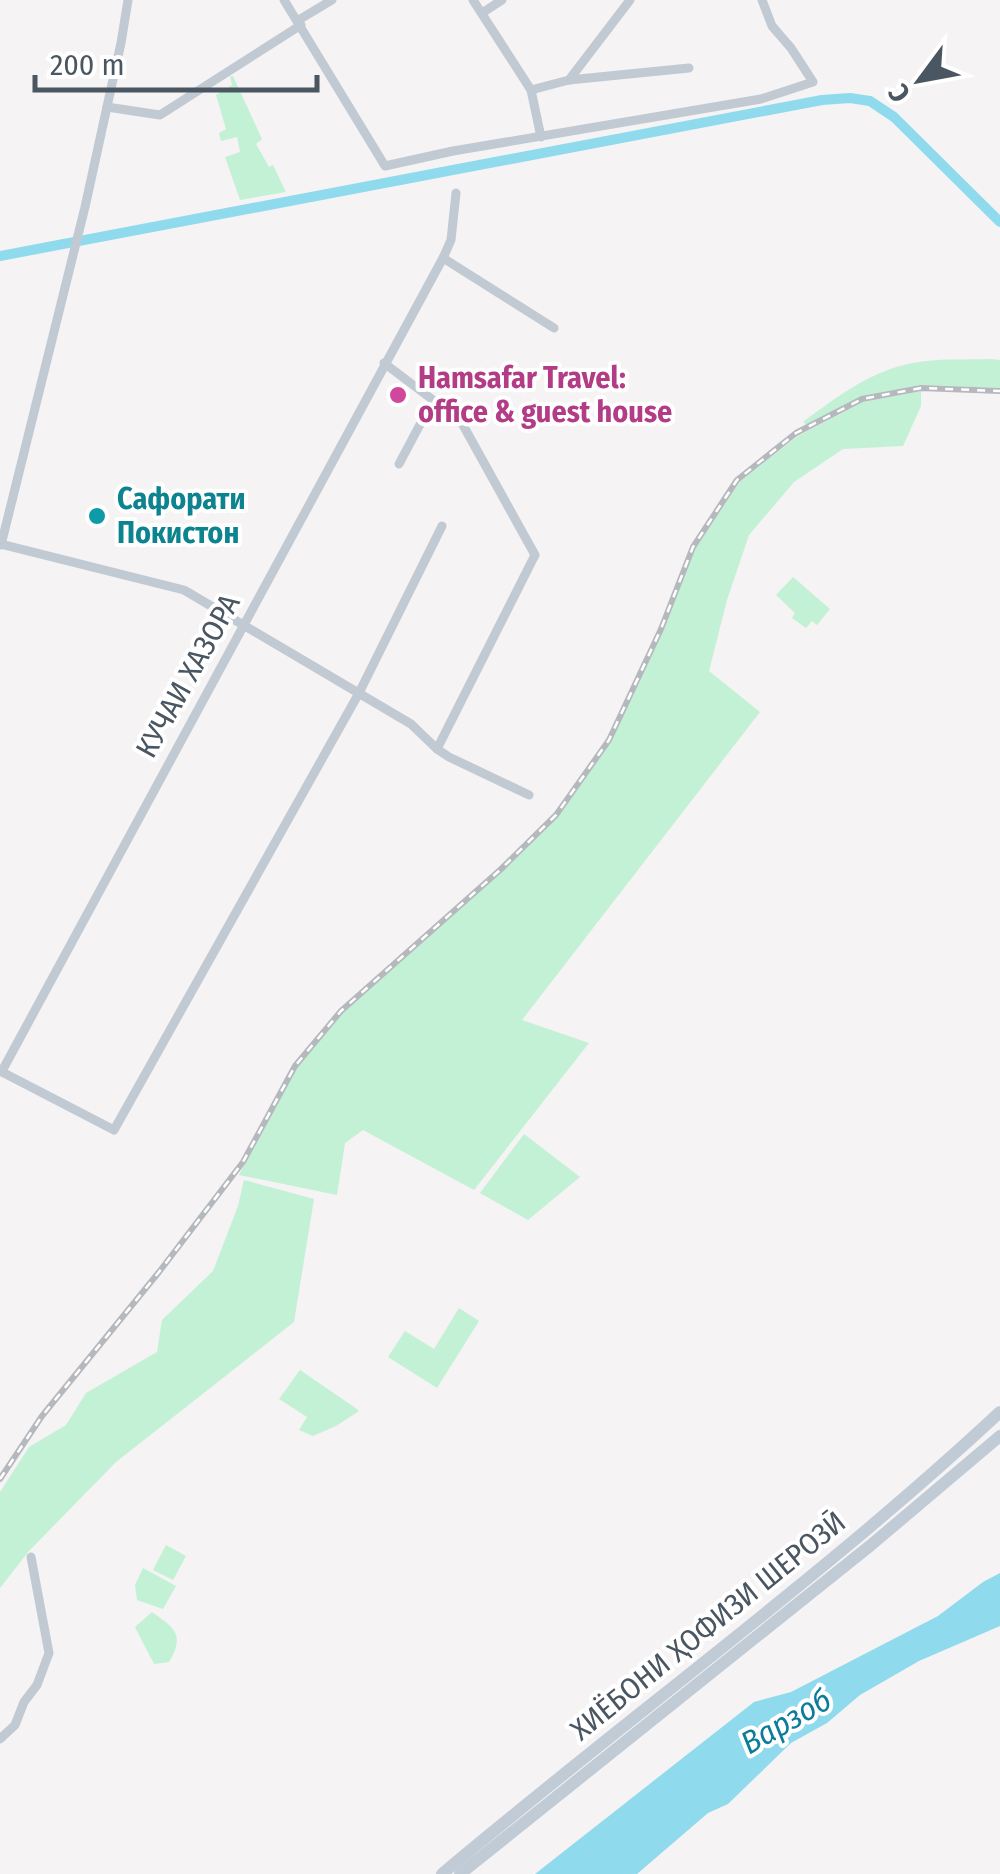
<svg xmlns="http://www.w3.org/2000/svg" width="1000" height="1874" viewBox="0 0 1000 1874" font-family="'Fira Sans Condensed',sans-serif">
  <style>
    .green { fill: #c3f1d5 }
    .water { fill: #90daee }
    .lines { fill: none; stroke-linecap: round; stroke-linejoin: round }
    .canal { stroke: #90daee; stroke-width: 10 }
    .minor { stroke: #c1cad2; stroke-width: 9 }
    .secondary { stroke: #c1cbd6; stroke-width: 12 }
    .rail-casing { stroke: #b5b8bd; stroke-width: 6 }
    .rail { stroke: #fff; stroke-width: 2.5; stroke-dasharray: 8; stroke-linecap: butt }
    .hotel-dot { fill: #d1479c; stroke: #fff; stroke-width: 4 }
    .culture-dot { fill: #0f9aa8; stroke: #fff; stroke-width: 4 }
    .labels { text-anchor: middle; stroke-width: 8; stroke-linejoin: round; paint-order: stroke }
    .hotel-label { font-size: 30px; font-weight: bold; fill: #b23c85; stroke: #fff; text-anchor: start }
    .culture-label { font-size: 30px; font-weight: bold; fill: #0d838f; stroke: #fff; text-anchor: start }
    .street-label { font-size: 30px; fill: #4a5661; stroke: #fff }
    .water-label { font-size: 32px; font-style: italic; fill: #0c7c9b; stroke: #fff }
  </style>
  <rect width="100%" height="100%" fill="#f5f3f3"/>
  <g class="green">
    <path d="M230,76H233L262,139L256,144L269,167L273,165L286,192L240,200L225,157L240,152L237,137L221,141L219,133L226,129L216,95L232,85Z"/>
    <path d="M991,359L1000,360V388L921,385L862,397L807,425L803,422C837,397 870,371 913,363C938,358 966,360 991,359Z"/>
    <path d="M921,391V406L903,446L843,449L794,482L749,535L727,600L709,671L760,712L522,1020L589,1043L474,1190L363,1130L345,1143L337,1195L239,1175L297,1066L344,1012L502,871L558,815L611,741L695,549L740,481L798,436L863,402Z"/>
    <path d="M793,577L830,609L817,625L812,621L806,628L792,618L795,613L776,595Z"/>
    <path d="M524,1134L580,1177L528,1220L480,1193Z"/>
    <path d="M244,1180L314,1199L294,1322L116,1462L29,1551L0,1588V1492L29,1447L66,1425L86,1393L157,1352L162,1320L213,1271L238,1206Z"/>
    <path d="M459,1308L479,1321L437,1388L388,1357L405,1331L434,1349Z"/>
    <path d="M300,1370L354,1407L359,1411L336,1426L313,1436L299,1430L307,1417L279,1399Z"/>
    <path d="M166,1545L186,1556L173,1580L153,1570Z"/>
    <path d="M143,1568L176,1586L163,1609L137,1600L135,1585Z"/>
    <path d="M152,1612C175,1628 185,1635 169,1662L154,1664L135,1627Z"/>
  </g>
  <path class="water" d="M1000,1573V1626L919,1661L860,1695L827,1723L791,1743L728,1804L708,1813L637,1874H535L754,1702L791,1692L938,1616L983,1582Z"/>
  <g class="lines">
    <path class="canal" d="M0,256L822,100L850,98L870,101L894,117L1000,222"/>
    <g class="minor">
      <path d="M284,0L385,166L453,151L761,99L813,82L791,48L772,26L762,0"/>
      <path d="M473,0L531,90L541,137"/>
      <path d="M482,13L502,0"/>
      <path d="M297,21L332,0"/>
      <path d="M569,80L630,0"/>
      <path d="M531,90L569,80L689,68"/>
      <path d="M107,107L160,115L301,25"/>
      <path d="M443,258L554,328"/>
      <path d="M384,363L433,400L458,416L535,555L437,749"/>
      <path d="M399,464L433,400"/>
      <path d="M1,544L184,590L411,724L437,749L449,757L529,795"/>
      <path d="M1,545L85,207L121,43L128,0"/>
      <path d="M0,1071L114,1130L359,693L442,526"/>
      <path d="M2,1071L443,258L451,240L456,193"/>
      <path d="M0,1739L15,1725L24,1702L37,1685L49,1653L31,1557"/>
    </g>
    <g class="secondary">
      <path d="M442,1874C627,1718 823,1577 1000,1412"/>
      <path d="M460,1874L871,1545L1000,1436"/>
    </g>
    <g class="rail-casing">
      <path id="rail" d="M0,1479L42,1416L159,1272L243,1162L295,1066L341,1011L500,870L556,815L609,740L661,629L693,547L737,480L796,433L862,399L921,388L1000,391"/>
    </g>
    <use href="#rail" class="rail"/>
  </g>
  <circle class="hotel-dot" cx="398" cy="395" r="10"/>
  <circle class="culture-dot" cx="97" cy="516" r="10"/>
  <g class="labels">
    <g class="hotel-label">
      <text x="418" y="388">Hamsafar Travel:<tspan x="418" dy="34">office &amp; guest house</tspan></text>
    </g>
    <g class="culture-label">
      <text x="117" y="509">Сафорати<tspan x="117" dy="34">Покистон</tspan></text>
    </g>
    <g class="street-label">
      <text transform="translate(188 676) rotate(-61)" y="10">КУЧАИ ХАЗОРА</text>
      <text transform="translate(708 1626) rotate(-39)" y="10">ХИЁБОНИ ҲОФИЗИ ШЕРОЗӢ</text>
    </g>
    <g class="water-label">
      <text transform="translate(786 1721) rotate(-30)" y="11">Варзоб</text>
    </g>
  </g>
  <g transform="translate(920 80) rotate(238)" stroke="#ffffff" stroke-width="8" paint-order="stroke">
  <path d="M0-8L18 38L0 25L-18 38Z" fill="#4a5661"/>
  <text y="-15" font-size="28" font-weight="bold" text-anchor="middle" fill="#4a5661">С</text>
  </g>
  <path d="M35 75v15h282v-15" fill="none" stroke="#4a5661" stroke-width="5"/>
  <text x="50" y="75" font-size="30" fill="#4a5661" stroke="#ffffff" stroke-width="8" paint-order="stroke">200 m</text>
</svg>
